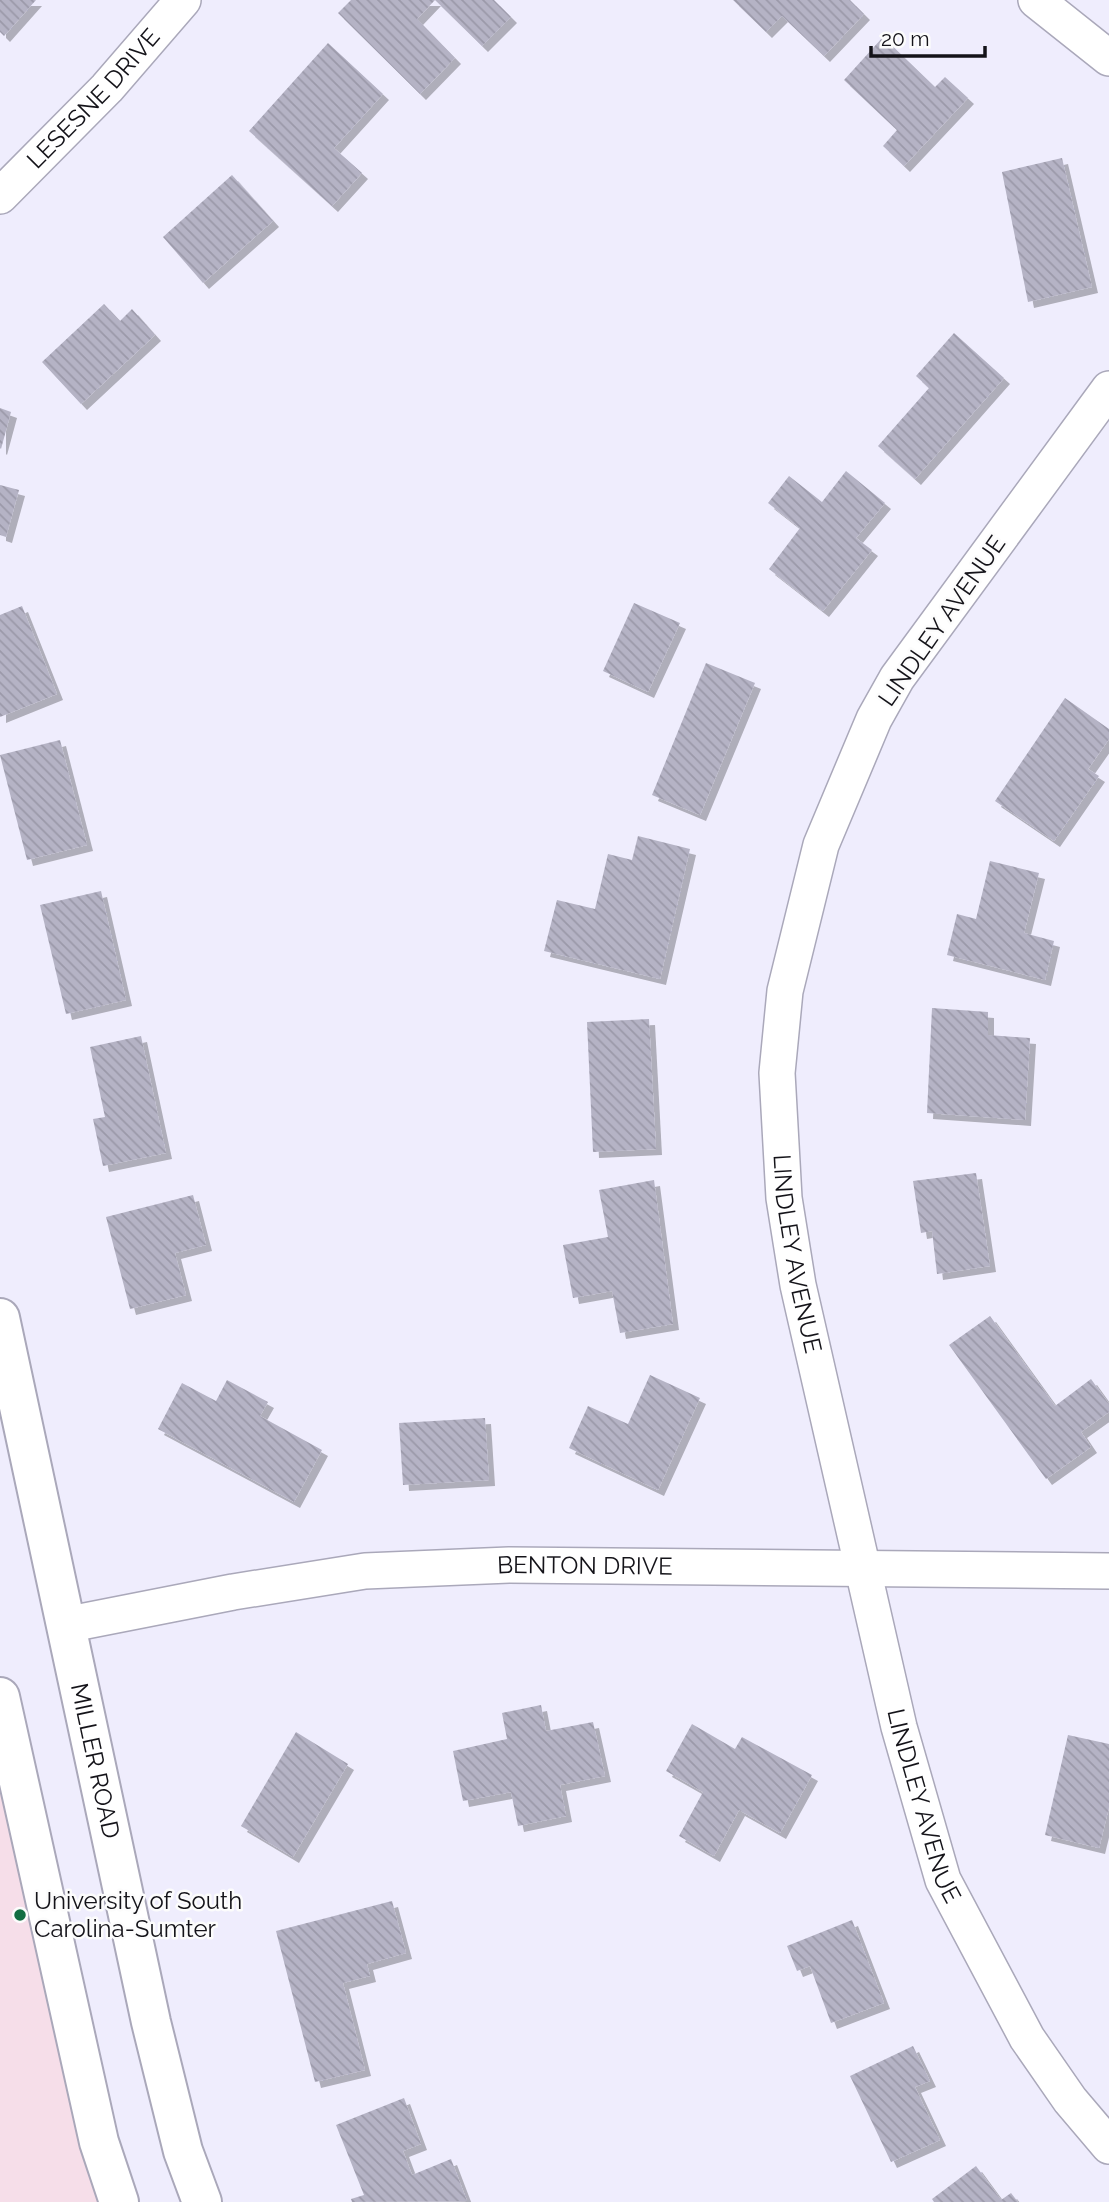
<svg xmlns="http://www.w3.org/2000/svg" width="1109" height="2202" viewBox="0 0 1109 2202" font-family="Raleway,sans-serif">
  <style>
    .education { fill: #f6dee9 }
    .building { fill: url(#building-back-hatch); filter: url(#shadow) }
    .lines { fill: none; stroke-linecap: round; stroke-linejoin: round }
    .minor-casing { stroke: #aaa8ba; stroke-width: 38 }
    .tertiary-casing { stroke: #aaa8ba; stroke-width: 42 }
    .minor { stroke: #fff; stroke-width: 35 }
    .tertiary { stroke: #fff; stroke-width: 38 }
    .poi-dot { fill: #126e43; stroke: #fcfcfc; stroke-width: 2.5 }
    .labels { text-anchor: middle; stroke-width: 5; stroke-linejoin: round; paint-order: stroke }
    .street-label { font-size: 24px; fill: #141319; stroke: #fcfcfc }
    .poi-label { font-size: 24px; fill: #141319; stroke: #fcfcfc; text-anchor: start }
  </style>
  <defs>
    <pattern id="building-back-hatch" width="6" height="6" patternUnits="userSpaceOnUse" patternTransform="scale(1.75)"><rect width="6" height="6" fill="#b5b3c5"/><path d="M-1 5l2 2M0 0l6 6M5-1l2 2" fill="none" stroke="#9b99a9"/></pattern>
    <filter id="shadow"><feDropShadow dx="6" dy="6" stdDeviation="0" flood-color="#0004"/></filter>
  </defs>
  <rect width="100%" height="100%" fill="#efedfd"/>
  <path class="education" d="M0,1737L113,2202H0Z"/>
  <g class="building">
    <path d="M0,0H36L4,36L0,32Z"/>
    <path d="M351,0H494L511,17L482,46L435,0L417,19L455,58L420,94L338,13Z"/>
    <path d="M733,0H850L864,14L824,56L782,16L766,32Z"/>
    <path d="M883,37L935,87L945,77L968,98L904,166L883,146L897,130L844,80Z"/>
    <path d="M328,43L383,94L334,148L362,173L332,206L249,131Z"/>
    <path d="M1062,158L1092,287L1028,302L1002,172Z"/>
    <path d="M232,175L273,221L203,283L163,237Z"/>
    <path d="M104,304L120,321L132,309L155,335L81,404L42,362Z"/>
    <path d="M954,333L1004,378L915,479L878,446L929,388L916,376Z"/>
    <path d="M0,408L11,412L1,449L0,448Z"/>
    <path d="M846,471L885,503L856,538L872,550L823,611L769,569L800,528L768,503L789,476L822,502Z"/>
    <path d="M0,485L19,490L6,537L0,535Z"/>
    <path d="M634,603L680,623L648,692L603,671Z"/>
    <path d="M22,606L57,694L0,717V615Z"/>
    <path d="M706,663L755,683L700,815L652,795Z"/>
    <path d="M1065,698L1109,729V739L1088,769L1099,776L1054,841L995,801Z"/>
    <path d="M60,740L87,845L27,860L0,755Z"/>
    <path d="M638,836L690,849L660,979L544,951L557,900L595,909L608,854L632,860Z"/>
    <path d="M990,861L1039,873L1024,933L1054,941L1045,980L947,955L957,914L976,919Z"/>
    <path d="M101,891L126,1000L66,1014L40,905Z"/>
    <path d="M932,1008L988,1012V1035L1030,1038L1025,1120L927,1113Z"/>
    <path d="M649,1019L656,1149L593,1152L587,1022Z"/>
    <path d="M141,1036L166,1153L103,1166L93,1119L105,1117L90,1047Z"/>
    <path d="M976,1173L990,1266L937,1274L932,1231L921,1233L913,1181Z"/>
    <path d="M654,1180L673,1324L620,1333L612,1291L573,1298L563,1245L608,1237L599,1190Z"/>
    <path d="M193,1195L206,1245L175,1253L186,1295L130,1309L106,1217Z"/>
    <path d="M990,1316L1055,1406L1091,1379L1109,1404V1412L1081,1432L1091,1447L1046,1479L949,1345Z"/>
    <path d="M650,1375L700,1398L658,1490L569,1448L588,1406L628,1424Z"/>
    <path d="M227,1380L268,1402L260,1416L322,1450L294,1502L158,1429L182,1383L216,1401Z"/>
    <path d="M485,1418L489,1480L403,1485L399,1423Z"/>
    <path d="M541,1705L546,1731L593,1722L605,1776L560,1785L566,1816L518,1826L511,1792L463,1801L453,1751L507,1739L502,1713Z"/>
    <path d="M692,1724L735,1749L742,1737L812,1775L780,1833L739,1810L714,1856L679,1836L703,1792L666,1771Z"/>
    <path d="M296,1732L348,1764L293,1857L241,1826Z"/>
    <path d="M1068,1735L1109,1744V1807L1099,1848L1045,1835Z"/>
    <path d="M392,1901L406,1953L367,1964L370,1976L343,1983L365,2070L315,2082L276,1931Z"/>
    <path d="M852,1920L884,2003L831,2023L810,1966L797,1971L787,1946Z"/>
    <path d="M913,2046L930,2081L915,2087L940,2140L891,2162L850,2076Z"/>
    <path d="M404,2098L421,2144L403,2151L412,2175L451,2159L467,2201L352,2202L351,2199L364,2195L336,2125Z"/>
    <path d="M976,2166L1001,2200L1011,2193L1018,2202H934L932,2199Z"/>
  </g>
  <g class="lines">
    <g class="minor-casing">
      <g id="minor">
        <path d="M1036,0L1109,58"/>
        <path id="s1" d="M0,196L107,88L183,0"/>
        <path id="s2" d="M1109,389L897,678L874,719L821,845L785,991L777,1073L784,1198L798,1285L899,1727L943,1880L1027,2038L1070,2100L1109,2146"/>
        <path id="s3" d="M65,1625L233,1592L365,1571L509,1565L1109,1571"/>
      </g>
    </g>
    <g class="tertiary-casing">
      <g id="tertiary">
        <path id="s4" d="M0,1318L151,2022L183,2151L202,2202"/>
        <path d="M0,1697L99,2142L119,2202"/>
      </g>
    </g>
    <use href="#minor" class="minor"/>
    <use href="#tertiary" class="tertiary"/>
  </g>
  <circle class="poi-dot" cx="20" cy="1915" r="7"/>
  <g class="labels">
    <g class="street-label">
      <text dy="8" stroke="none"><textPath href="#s1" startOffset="135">LESESNE DRIVE</textPath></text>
      <text transform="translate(942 621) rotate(-55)" y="8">LINDLEY AVENUE</text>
      <text dy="8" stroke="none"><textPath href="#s2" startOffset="957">LINDLEY AVENUE</textPath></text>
      <text dy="8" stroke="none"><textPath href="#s3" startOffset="525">BENTON DRIVE</textPath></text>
      <text dy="8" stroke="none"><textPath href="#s4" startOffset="453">MILLER ROAD</textPath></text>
      <text dy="8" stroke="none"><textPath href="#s2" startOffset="1524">LINDLEY AVENUE</textPath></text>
    </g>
    <g class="poi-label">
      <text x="34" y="1909">University of South<tspan x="34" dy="28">Carolina-Sumter</tspan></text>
    </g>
  </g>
  <path d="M871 46v10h114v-10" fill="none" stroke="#141319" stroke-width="3.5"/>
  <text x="881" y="46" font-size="21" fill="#141319" stroke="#fcfcfc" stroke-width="5" paint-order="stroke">20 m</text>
</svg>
